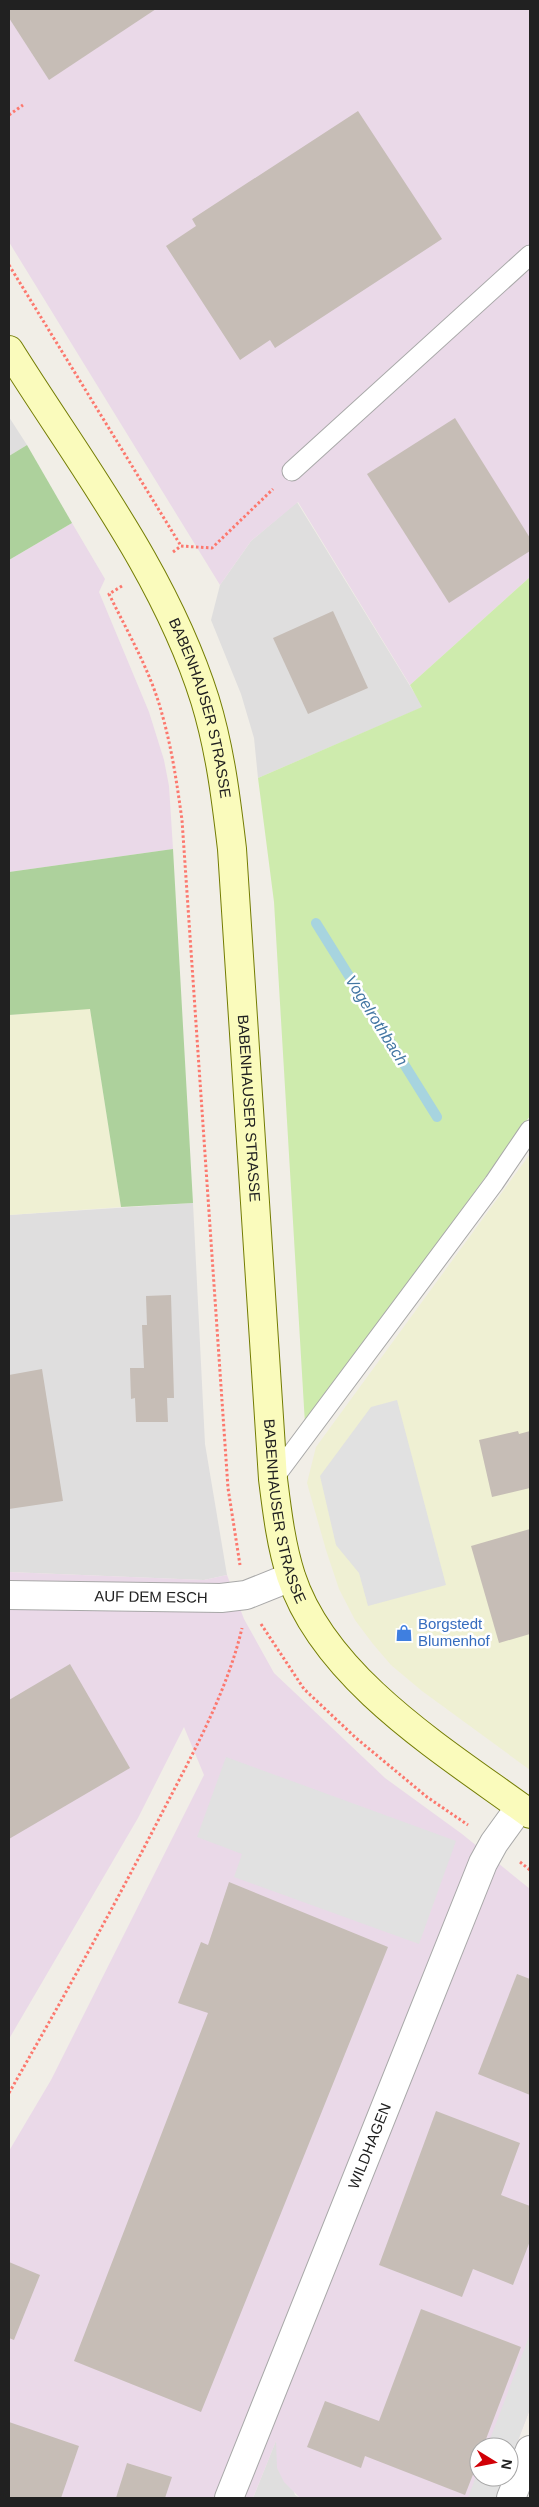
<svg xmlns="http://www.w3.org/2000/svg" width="539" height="2507" viewBox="0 0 539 2507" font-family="Helvetica,sans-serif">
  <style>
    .residential { fill: #dfdede }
    .industrial { fill: #ead9e8 }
    .farmland { fill: #eff0d3 }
    .grass { fill: #ceebad }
    .forest { fill: #add19c }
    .parking { fill: #e1e1e1 }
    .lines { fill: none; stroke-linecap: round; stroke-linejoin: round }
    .stream { stroke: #a7d4df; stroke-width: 10 }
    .building { fill: #c6bdb6 }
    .service-casing { stroke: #a8a8a8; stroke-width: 21 }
    .minor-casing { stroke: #a8a8a8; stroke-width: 30 }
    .secondary-casing { stroke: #737c03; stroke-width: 30 }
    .path { stroke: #fc786e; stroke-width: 3; stroke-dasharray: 2.5 2.5; stroke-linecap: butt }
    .service { stroke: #fff; stroke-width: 19 }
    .minor { stroke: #fff; stroke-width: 28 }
    .secondary { stroke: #fafbbc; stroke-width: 28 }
    .labels { text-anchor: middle; stroke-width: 5; stroke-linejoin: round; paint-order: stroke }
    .street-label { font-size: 15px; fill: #212121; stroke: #fff }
    .shop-label { font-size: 15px; fill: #366cbe; stroke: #fff; text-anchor: start }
    .water-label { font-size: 16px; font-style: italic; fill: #4477a3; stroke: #fff }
  </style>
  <rect width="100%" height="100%" fill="#f1eee7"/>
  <g class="residential">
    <path d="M9,417L27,445L9,456Z"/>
    <path d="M297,502L423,707L258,778L254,738L241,694L211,620L220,585L251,541Z"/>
    <path d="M193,1203L205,1444L227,1575L204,1580L9,1572V1215Z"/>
    <path d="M277,2438L295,2495L300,2498H253Z"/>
  </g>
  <g class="industrial">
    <path d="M9,9H530V577L410,685L298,502L251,541L220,585L9,242Z"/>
    <path d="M72,523L105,579L99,592L149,712L164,760L169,786L173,849L9,872V560Z"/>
    <path d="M9,1572L204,1580L227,1575L244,1619L274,1673L385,1778L462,1834L530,1889V2409L509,2464V2447H479V2477H504L496,2498H300L284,2482L277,2468L276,2441L253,2498H9V2151L51,2080L204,1775L184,1727L138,1818L9,2039Z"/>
  </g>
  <g class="farmland">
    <path d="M90,1008L121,1207L9,1215V1015Z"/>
    <path d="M530,1154V1770L422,1691L391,1665L373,1644L355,1620L339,1589L326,1550L307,1483L316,1447Z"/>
  </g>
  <path class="grass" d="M530,577V1116L305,1424L274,902L258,778L422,707L410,685Z"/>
  <g class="forest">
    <path d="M27,445L72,523L9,560V456Z"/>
    <path d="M173,849L193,1203L121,1207L90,1009L9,1015V872Z"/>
  </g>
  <g class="parking">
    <path d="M397,1400L446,1585L368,1606L359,1573L336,1545L320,1476L371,1407Z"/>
    <path d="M226,1757L456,1841L419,1944L234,1877L242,1854L197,1837Z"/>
    <path d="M530,2334V2409L509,2464V2447H487Z"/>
    <path d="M479,2468V2477H504L496,2498H468Z"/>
  </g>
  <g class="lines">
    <path class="stream" d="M316,923L437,1117"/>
  </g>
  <g class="building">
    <path d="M9,9H156L49,80L9,18Z"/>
    <path d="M358,111L442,239L275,348L270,340L240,360L166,246L196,226L192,219Z"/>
    <path d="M455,418L530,538V551L449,603L367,474Z"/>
    <path d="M333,611L368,688L308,714L273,638Z"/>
    <path d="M171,1295L174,1398H167L168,1422H136L135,1398L131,1399L130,1368H144L142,1325H147L146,1296Z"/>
    <path d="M42,1369L63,1501L9,1509V1375Z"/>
    <path d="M518,1431L519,1434L530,1431V1488L492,1497L479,1440Z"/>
    <path d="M530,1529V1634L499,1643L471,1546Z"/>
    <path d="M70,1664L130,1768L9,1839V1700Z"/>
    <path d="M229,1882L388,1947L201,2412L74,2361L208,2013L178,2003L201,1942L208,1945Z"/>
    <path d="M517,1974L530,1979V2095L478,2074Z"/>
    <path d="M436,2111L520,2143L501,2195L530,2206V2241L513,2285L473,2269L462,2297L379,2265Z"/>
    <path d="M9,2262L40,2275L14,2340L9,2338Z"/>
    <path d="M421,2309L521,2347L483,2447H479V2459L465,2495L365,2456L361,2468L307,2447L325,2401L379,2421Z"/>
    <path d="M9,2422L79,2446L61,2498H9Z"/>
    <path d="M127,2463L172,2477L165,2498H116Z"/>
  </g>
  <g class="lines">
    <g class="service-casing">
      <g id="service">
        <path d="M292,471L530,255"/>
        <path d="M273,1479L494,1183L530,1130"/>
      </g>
    </g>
    <g class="minor-casing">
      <g id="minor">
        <path id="s1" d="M9,1595L221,1598L246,1595L291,1577"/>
        <path id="s2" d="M229,2498L483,1863L494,1843L520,1807"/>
        <path d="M511,2498L530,2450"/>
      </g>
    </g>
    <g class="secondary-casing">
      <g id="secondary">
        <path id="s3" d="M9,350C79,462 165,572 205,700C220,749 226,798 232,849L273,1479C277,1511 281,1545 291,1576C325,1680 447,1753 530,1814"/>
      </g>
    </g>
    <g class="path">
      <path d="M9,115L23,105"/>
      <path d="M9,265L181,546"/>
      <path d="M173,552L181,546L212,548L273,489"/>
      <path d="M122,586L109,594C128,633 151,672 162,714C172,749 177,784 182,820L228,1488L240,1565"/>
      <path d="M261,1624L304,1689L356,1738L427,1797L468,1825"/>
      <path d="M520,1862L530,1870"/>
      <path d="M9,2093C62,2000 114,1907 163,1811C193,1753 227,1692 242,1628"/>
    </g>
    <use href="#service" class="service"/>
    <use href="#minor" class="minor"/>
    <use href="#secondary" class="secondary"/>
  </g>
  <defs>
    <g id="shop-bare" transform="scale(1.35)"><path d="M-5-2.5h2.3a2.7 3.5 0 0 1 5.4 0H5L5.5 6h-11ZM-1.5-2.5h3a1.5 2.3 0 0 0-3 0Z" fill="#3f7fe0" stroke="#fff" stroke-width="2.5" paint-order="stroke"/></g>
  </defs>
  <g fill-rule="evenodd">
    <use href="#shop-bare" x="404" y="1633"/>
  </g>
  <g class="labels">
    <g class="street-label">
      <text dy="5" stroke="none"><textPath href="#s3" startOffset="409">BABENHAUSER STRASSE</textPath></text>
      <text dy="5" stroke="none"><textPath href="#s3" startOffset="814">BABENHAUSER STRASSE</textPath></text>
      <text dy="5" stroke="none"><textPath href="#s3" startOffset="1219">BABENHAUSER STRASSE</textPath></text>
      <text dy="5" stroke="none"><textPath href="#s1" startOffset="142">AUF DEM ESCH</textPath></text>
      <text dy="5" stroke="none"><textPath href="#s2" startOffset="379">WILDHAGEN</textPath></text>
    </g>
    <g class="shop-label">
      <text x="418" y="1629">Borgstedt<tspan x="418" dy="17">Blumenhof</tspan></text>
    </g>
    <g class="water-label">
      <text transform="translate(377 1020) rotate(58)" y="6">Vogelrothbach</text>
    </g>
  </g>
  <rect width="539" height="2507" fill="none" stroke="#212121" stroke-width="20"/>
  <g transform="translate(494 2462) rotate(100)"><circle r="24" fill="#ffffff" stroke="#a6a6a6"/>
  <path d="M0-4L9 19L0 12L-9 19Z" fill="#d10007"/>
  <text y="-8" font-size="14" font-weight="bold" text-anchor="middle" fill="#212121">N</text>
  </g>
</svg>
